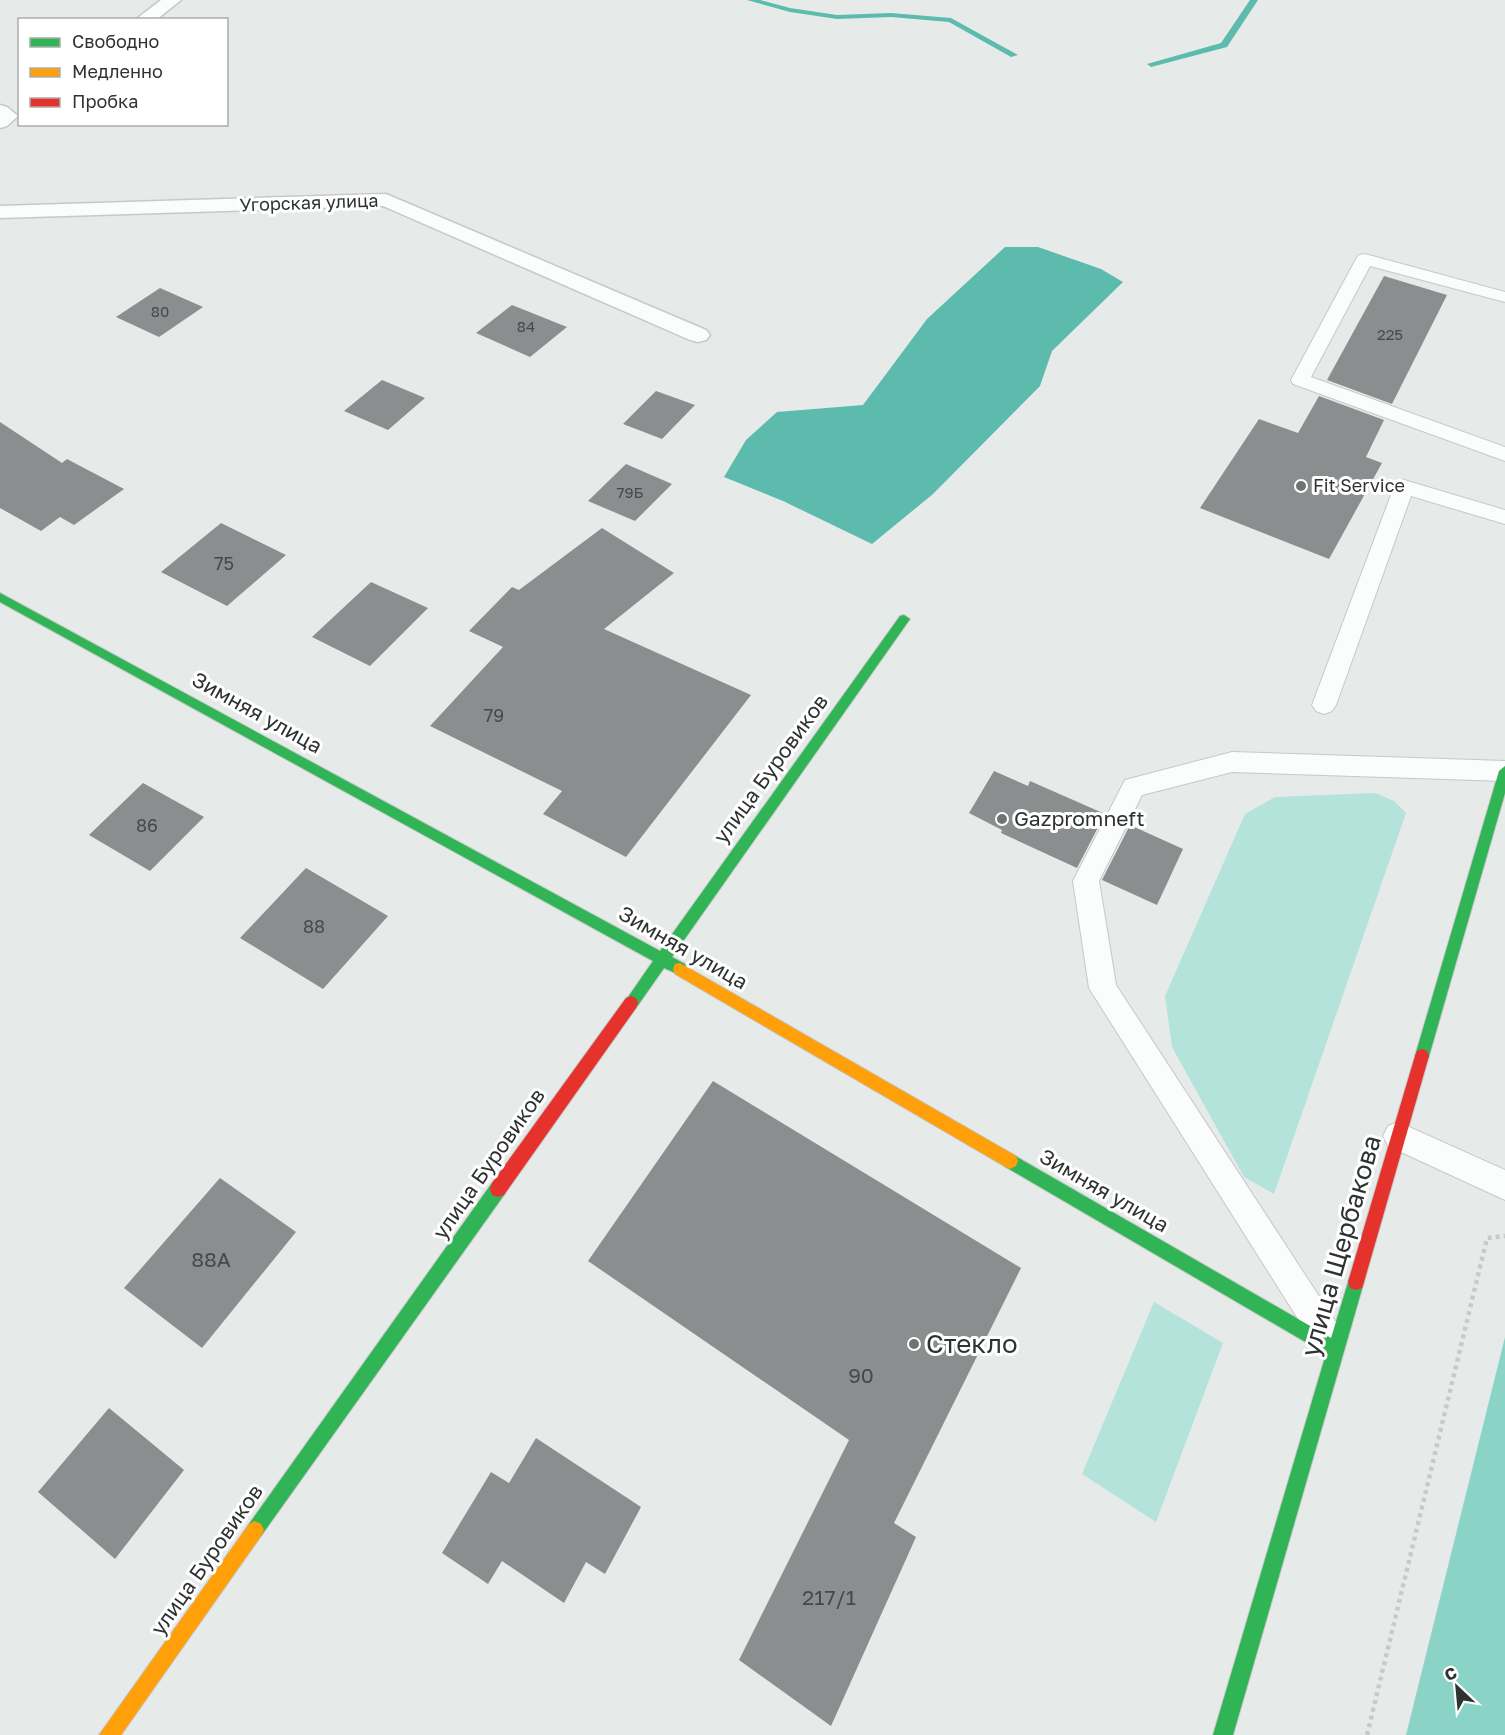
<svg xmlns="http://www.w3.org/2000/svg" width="1505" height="1735" viewBox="0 0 1505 1735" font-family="'Golos Text',sans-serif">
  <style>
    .green { fill: #b3e3da }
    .forest { fill: #8bd2c7 }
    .water { fill: #5dbbae }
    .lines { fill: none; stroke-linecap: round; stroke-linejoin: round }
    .stream { fill: #5dbbae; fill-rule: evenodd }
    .building { fill: #8b8e8e }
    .lane-casing { stroke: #c5c9c8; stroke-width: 2 }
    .street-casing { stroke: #c5c9c8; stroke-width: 3 }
    .fast-casing { stroke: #c5c9c8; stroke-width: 2 }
    .slow-casing { stroke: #c5c9c8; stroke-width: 2 }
    .jam-casing { stroke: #c5c9c8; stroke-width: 2 }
    .path { stroke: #c8caca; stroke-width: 4.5; stroke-dasharray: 4 4; stroke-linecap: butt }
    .lane { fill: #fbfcfc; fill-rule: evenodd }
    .street { fill: #fbfcfc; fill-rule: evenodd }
    .fast { fill: #30b455; fill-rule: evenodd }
    .slow { fill: #ff9f0a; fill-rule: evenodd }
    .jam { fill: #e5322d; fill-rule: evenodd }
    .poi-dot { fill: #6f7372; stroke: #fff; stroke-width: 2 }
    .labels { text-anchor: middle; stroke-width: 6; stroke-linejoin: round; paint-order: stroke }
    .far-number-label { font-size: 15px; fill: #464949 }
    .far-street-label { font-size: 18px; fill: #2f3232; stroke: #fff }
    .far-poi-label { font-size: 18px; fill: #2f3232; stroke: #fff; text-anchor: start }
    .number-label { font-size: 18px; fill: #464949 }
    .street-label { font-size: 21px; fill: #2f3232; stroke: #fff }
    .poi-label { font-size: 21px; fill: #2f3232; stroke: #fff; text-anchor: start }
    .near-number-label { font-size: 21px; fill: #464949 }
    .near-street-label { font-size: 26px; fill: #2f3232; stroke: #fff }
    .near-poi-label { font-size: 26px; fill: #2f3232; stroke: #fff; text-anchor: start }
  </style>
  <rect width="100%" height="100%" fill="#e6ebea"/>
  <g class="green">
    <path d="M1375,793L1394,801L1406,813L1274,1194L1244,1177L1172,1047L1165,996L1245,814L1275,797Z"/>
    <path d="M1154,1302L1223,1343L1156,1522L1082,1474Z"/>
  </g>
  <path class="forest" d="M1505,1337V1735H1406Z"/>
  <path class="water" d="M1005,247H1038L1101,269L1123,282L1052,351L1040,386L933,494L872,544L783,501L724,477L746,440L777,412L863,405L927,319Z"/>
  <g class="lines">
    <g class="stream">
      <path d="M747,0H760L790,8L837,15L891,13L951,18L1018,55L1011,57L949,22L891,17L837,19L790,12Z"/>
      <path d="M1250,0H1258L1227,47L1151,67L1147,64L1221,43Z"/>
    </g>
  </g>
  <g class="building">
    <path d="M1384,276L1447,295L1392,404L1327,380Z"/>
    <path d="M160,288L203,307L159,337L116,317Z"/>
    <path d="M512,305L567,327L530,357L476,333Z"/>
    <path d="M382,380L425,398L388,430L344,411Z"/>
    <path d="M656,391L695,405L662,439L623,424Z"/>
    <path d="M1319,396L1384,420L1366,457L1382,463L1329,559L1200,508L1259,419L1298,433Z"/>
    <path d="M0,422L62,463L67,459L124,489L74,525L60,517L41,531L0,508Z"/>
    <path d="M626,464L672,484L635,521L588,501Z"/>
    <path d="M221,523L286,555L227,606L161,572Z"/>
    <path d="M602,528L674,573L604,629L751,695L626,857L543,814L562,791L430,726L503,647L469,631L512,587L519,590Z"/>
    <path d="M371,582L428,608L370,666L312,637Z"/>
    <path d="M994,771L1028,786L1030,781L1105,814L1077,868L1001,833L1002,830L969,813Z"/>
    <path d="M143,783L204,817L150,871L89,835Z"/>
    <path d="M1130,825L1183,849L1157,905L1102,880Z"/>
    <path d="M306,868L388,916L323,989L240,938Z"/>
    <path d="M713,1081L1021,1268L894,1523L916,1537L831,1726L739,1660L849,1440L588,1261Z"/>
    <path d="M220,1178L296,1232L202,1348L124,1288Z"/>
    <path d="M109,1408L184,1470L115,1559L38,1492Z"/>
    <path d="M536,1438L641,1507L605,1574L586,1562L564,1603L502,1561L488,1584L442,1553L491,1472L509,1483Z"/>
  </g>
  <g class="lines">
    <g class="lane-casing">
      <g id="lane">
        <path d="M1365,254L1505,292V302L1370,266L1311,377L1505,447V461L1293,384L1291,380L1356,259L1359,255Z"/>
        <path d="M1404,480L1505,510V524L1411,496L1336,705L1332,711L1324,714L1316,711L1312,705L1394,487L1397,482Z"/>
        <path d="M1232,752L1505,761V781L1232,772L1142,795L1099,881L1116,985L1341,1330L1346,1341L1341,1352L1330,1357L1319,1352L1089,988L1073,881L1125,780Z"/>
        <path d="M1398,1122L1505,1170V1200L1388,1146L1383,1136L1388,1126Z"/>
      </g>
    </g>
    <g class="street-casing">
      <g id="street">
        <path d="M161,0H181L156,20H135Z"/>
        <path d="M0,105L7,107L18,116L7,126L0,128Z"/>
        <path d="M386,194L706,330L710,335L706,340L698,342L690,340L383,206L0,218V206Z"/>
      </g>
    </g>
    <g class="fast-casing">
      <g id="fast">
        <path d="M0,593L660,951L900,616L904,615L910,619L672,957L685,964L687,969L685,974L680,975L664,968L636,1008L631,1010L626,1008L624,1003L653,961L0,602Z"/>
        <path d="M1505,766V793L1429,1056L1427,1061L1422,1063L1417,1061L1415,1056L1499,771Z"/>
        <path d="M1010,1153L1331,1338L1350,1276L1356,1274L1362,1276L1364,1282L1233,1735H1213L1326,1354L1004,1166L1002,1161L1004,1156Z"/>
        <path d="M498,1181L504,1183L506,1189L504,1195L261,1536L255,1539L249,1536L246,1530L249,1524L492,1183Z"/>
      </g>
    </g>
    <g class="slow-casing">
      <g id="slow">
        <path d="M680,963L1016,1156L1018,1161L1016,1166L1010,1169L1004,1166L675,974L673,969L675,964Z"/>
        <path d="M255,1521L261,1524L264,1530L261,1536L121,1735H99L249,1524Z"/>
      </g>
    </g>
    <g class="jam-casing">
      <g id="jam">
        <path d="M631,996L636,998L638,1003L636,1008L504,1195L498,1197L492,1195L490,1189L492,1183L626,998Z"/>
        <path d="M1422,1049L1427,1051L1429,1056L1364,1282L1362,1288L1356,1290L1350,1288L1348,1282L1415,1056L1417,1051Z"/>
      </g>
    </g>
    <path class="path" d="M1367,1735L1487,1238L1505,1236"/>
    <use href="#lane" class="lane"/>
    <use href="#street" class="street"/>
    <use href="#fast" class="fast"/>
    <use href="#slow" class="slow"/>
    <use href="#jam" class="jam"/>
  </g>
  <g class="poi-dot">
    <circle cx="1301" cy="486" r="6"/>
    <circle cx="1002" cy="819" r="6"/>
    <circle cx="914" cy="1344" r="6"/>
  </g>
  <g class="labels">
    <g class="far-number-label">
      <text x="160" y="317">80</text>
      <text x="526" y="332">84</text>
      <text x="1390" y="340">225</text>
      <text x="630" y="498">79Б</text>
    </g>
    <g class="far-street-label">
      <text transform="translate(309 203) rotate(-2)" y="6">Угорская улица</text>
    </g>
    <g class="far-poi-label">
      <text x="1313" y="492">Fit Service</text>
    </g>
    <g class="number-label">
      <text x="224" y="570">75</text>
      <text x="494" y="722">79</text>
      <text x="147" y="832">86</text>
      <text x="314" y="933">88</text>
    </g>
    <g class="street-label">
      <text transform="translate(257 713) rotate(29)" y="7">Зимняя улица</text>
      <text transform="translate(771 769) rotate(-54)" y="7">улица Буровиков</text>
      <text transform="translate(683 948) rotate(30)" y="7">Зимняя улица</text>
      <text transform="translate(489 1164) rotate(-55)" y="7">улица Буровиков</text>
      <text transform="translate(1104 1191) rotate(30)" y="7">Зимняя улица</text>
      <text transform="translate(207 1560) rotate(-55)" y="7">улица Буровиков</text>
    </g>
    <g class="poi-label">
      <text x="1014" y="826">Gazpromneft</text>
    </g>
    <g class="near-number-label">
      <text x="211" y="1267">88А</text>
      <text x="861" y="1383">90</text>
      <text x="829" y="1605">217/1</text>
    </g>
    <g class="near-street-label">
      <text transform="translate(1341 1246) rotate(-74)" y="9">улица Щербакова</text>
    </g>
    <g class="near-poi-label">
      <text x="926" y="1353">Стекло</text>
    </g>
  </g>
  <rect x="18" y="18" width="210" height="108" fill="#ffffff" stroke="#acadad" stroke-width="1.5"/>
  <rect x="30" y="38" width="30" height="9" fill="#30b455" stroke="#acadad" stroke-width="1.5"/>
  <text x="72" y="48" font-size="18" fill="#2f3232">Свободно</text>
  <rect x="30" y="68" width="30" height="9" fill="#ff9f0a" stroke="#acadad" stroke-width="1.5"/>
  <text x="72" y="78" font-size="18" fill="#2f3232">Медленно</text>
  <rect x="30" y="98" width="30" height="9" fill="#e5322d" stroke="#acadad" stroke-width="1.5"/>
  <text x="72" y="108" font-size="18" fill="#2f3232">Пробка</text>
  <g transform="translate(1457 1687) rotate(334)" stroke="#ffffff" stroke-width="4.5" paint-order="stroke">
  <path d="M0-4.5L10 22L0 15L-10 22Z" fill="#2f3232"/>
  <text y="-9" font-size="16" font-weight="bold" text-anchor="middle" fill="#2f3232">С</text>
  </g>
</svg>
